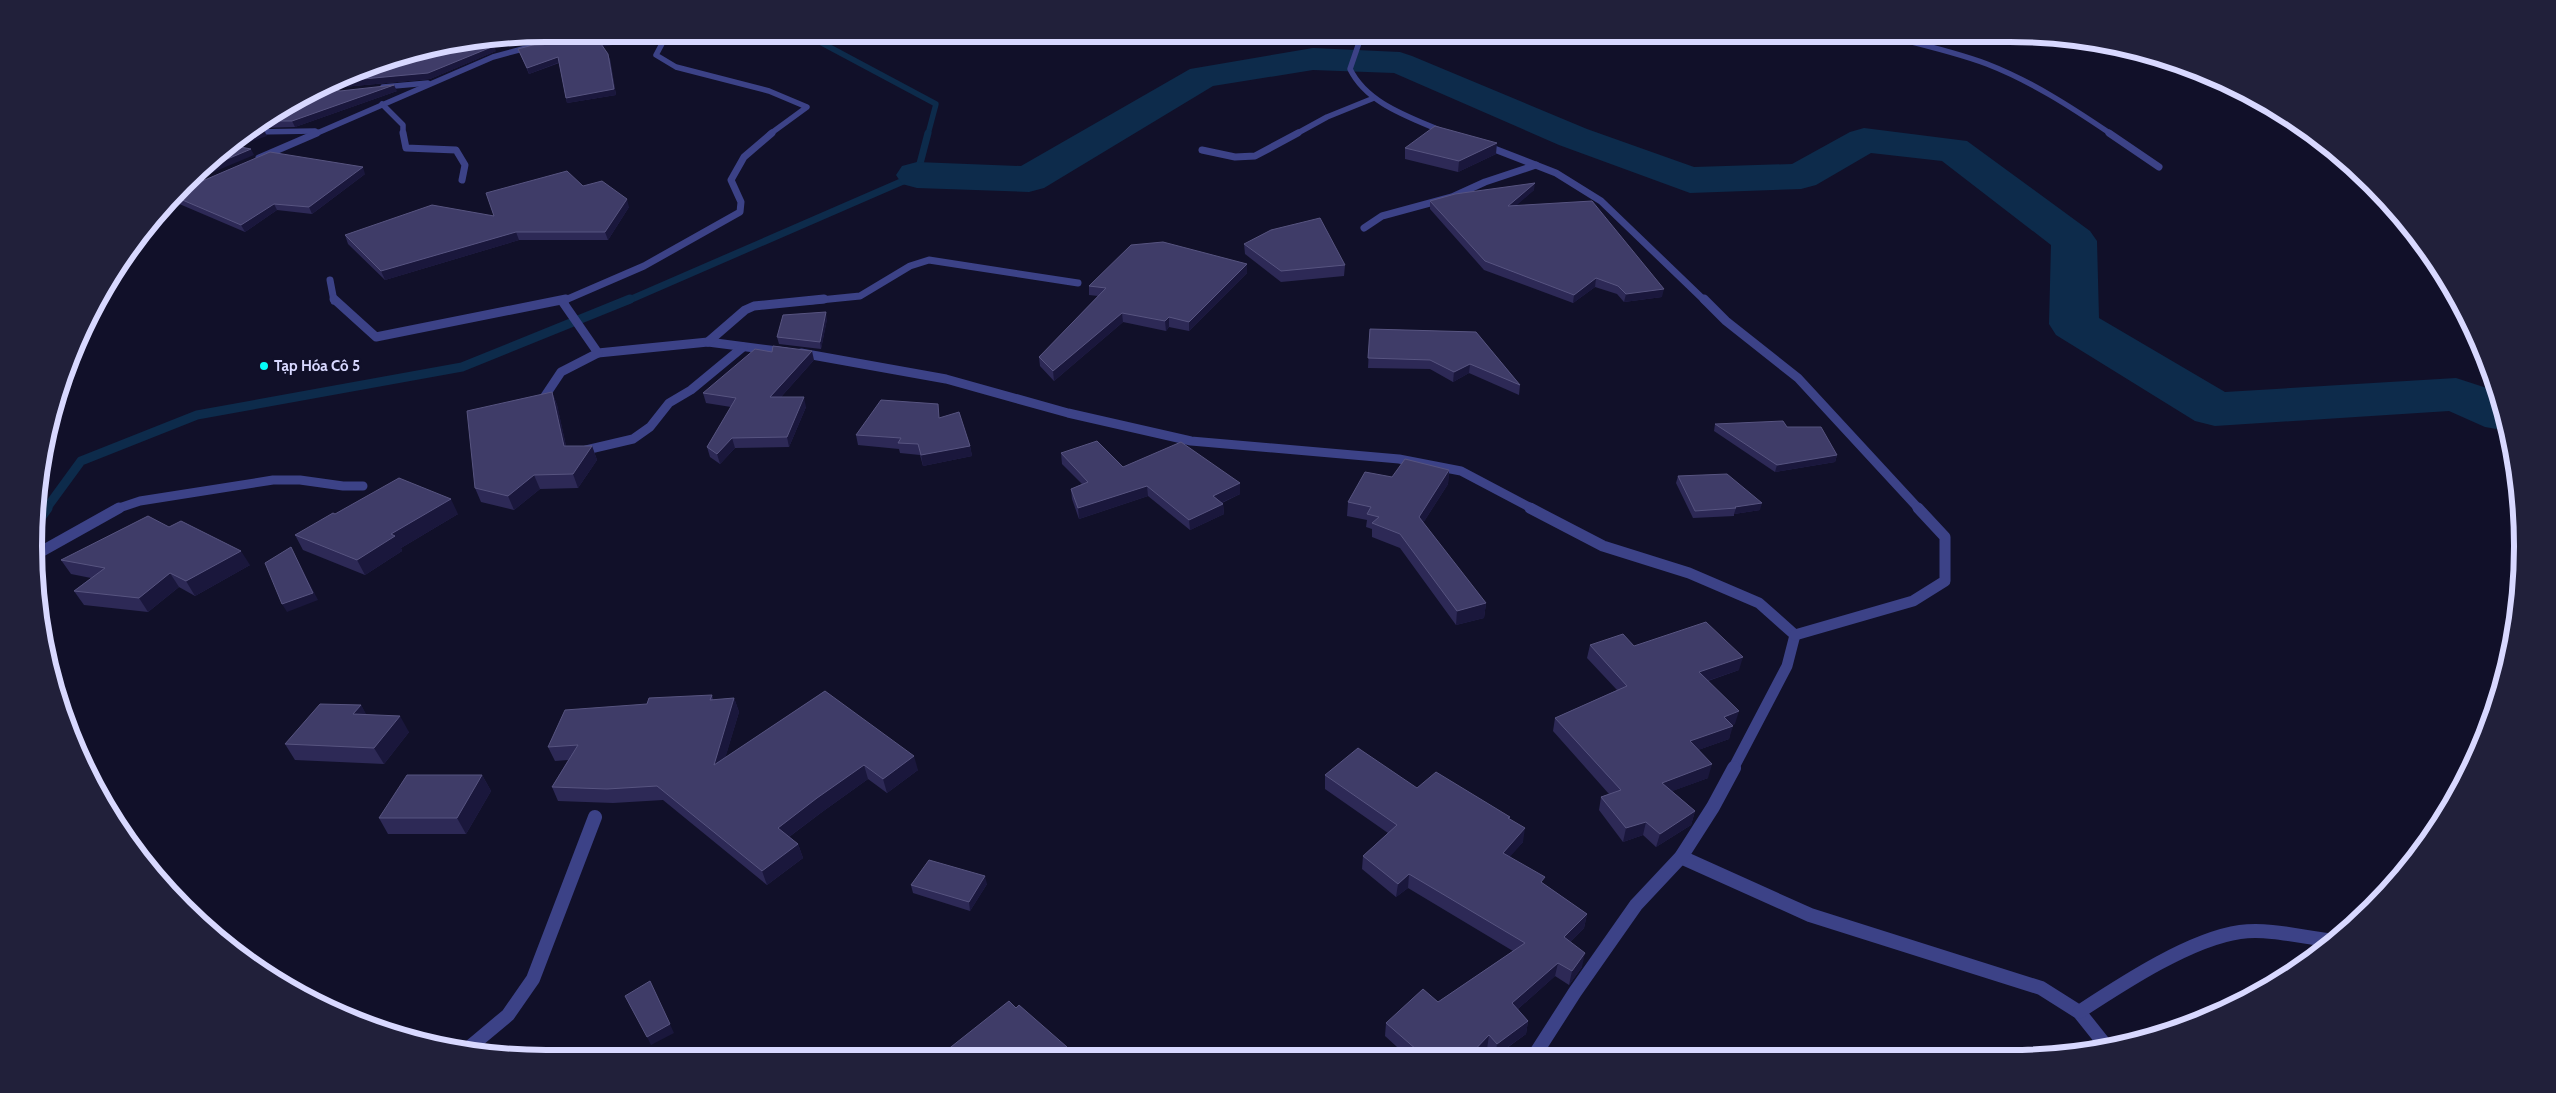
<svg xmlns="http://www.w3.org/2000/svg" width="2556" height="1093" viewBox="0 0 2556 1093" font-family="Cabin,sans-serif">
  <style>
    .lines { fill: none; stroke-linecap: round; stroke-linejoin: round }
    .stream-far3 { stroke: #0d2b4b; stroke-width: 5.5 }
    .stream-far2 { stroke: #0d2b4b; stroke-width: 7 }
    .stream-far1 { stroke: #0d2b4b; stroke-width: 9 }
    .stream { stroke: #0d2b4b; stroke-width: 11 }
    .river { fill: #0d2b4b; fill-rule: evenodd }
    .street-far4 { stroke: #3c4287; stroke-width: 5.5 }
    .street-far3 { stroke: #3c4287; stroke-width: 7 }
    .street-far2 { stroke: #3c4287; stroke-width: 9 }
    .street-far1 { stroke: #3c4287; stroke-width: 11 }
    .street { stroke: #3c4287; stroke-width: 14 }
    .wall { fill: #2d2956 }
    .shaded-wall { fill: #1a173c }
    .building { fill: #3f3c68; stroke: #575480 }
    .poi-dot { fill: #05fdf8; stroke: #111029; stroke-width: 2 }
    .labels { text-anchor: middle; stroke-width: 4.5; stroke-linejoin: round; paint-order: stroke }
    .poi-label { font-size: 15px; font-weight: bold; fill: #d8d8ff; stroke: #111029; text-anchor: start }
    .rim { fill: none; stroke: #d8d8ff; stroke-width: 6 }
  </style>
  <rect width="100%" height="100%" fill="#111029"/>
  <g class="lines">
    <path class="stream-far3" d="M805,34L936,104L928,134"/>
    <path class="stream-far2" d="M627,301L917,175L928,133"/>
    <path class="stream-far1" d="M46,509L81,461L197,415L462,367L630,299"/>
    <path class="stream" d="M36,523L47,508"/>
    <path class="river" d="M1313,48L1400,52L1412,56L1587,129L1694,167L1792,164L1850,132L1864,128L1967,141L2090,231L2097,241L2099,318L2225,392L2456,378L2496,391L2505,414L2508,431L2485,427L2449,411L2215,426L2195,421L2056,335L2049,324L2051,245L1942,161L1871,153L1816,185L1801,189L1690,193L1559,145L1394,73L1313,70L1213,86L1044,188L1029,192L917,188L902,184L896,175L902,166L917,162L1021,166L1190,69Z"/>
    <g class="street-far4">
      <path d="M662,34L664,40L656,55L676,67L769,91L807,107L770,134"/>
      <path d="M1362,34L1350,69C1367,104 1410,117 1444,132"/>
      <path d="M1879,34C1915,43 1952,51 1987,64C2031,81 2071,107 2111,134"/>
      <path d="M383,87L428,83"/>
      <path d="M382,104L403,125V134"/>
      <path d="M252,132L315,131"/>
      <path d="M315,134L493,57L530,47"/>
      <path d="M1296,134L1327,117L1374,98"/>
    </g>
    <g class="street-far3">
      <path d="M403,133L406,148L456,150L465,165L462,180"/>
      <path d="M2109,133L2159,167"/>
      <path d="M1484,145L1556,173L1601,201L1705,301"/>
      <path d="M1202,150L1235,157L1255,156L1298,133"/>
      <path d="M259,158L317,133"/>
      <path d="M1364,228L1382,216L1452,197L1485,182L1536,165"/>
      <path d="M330,280L334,301"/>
      <path d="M563,301L644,266L740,212L741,202L731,180L744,157L772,133"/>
      <path d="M810,301L860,296L910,266L929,260L1078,283"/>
    </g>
    <g class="street-far2">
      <path d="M334,299L376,337L566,299"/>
      <path d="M1704,299L1726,321L1798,378L1919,509"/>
      <path d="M562,301L598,353L708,342L786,352"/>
      <path d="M708,342L745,310L754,306L824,299"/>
      <path d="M801,353L946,379L1068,413L1191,441L1399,459L1461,471L1533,509"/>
      <path d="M545,396L561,372L598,353"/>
      <path d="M586,450L633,439L650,427L669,403L691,390L743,347"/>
      <path d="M116,509L140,501L273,480H300L343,486H363"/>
    </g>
    <g class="street-far1">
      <path d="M1530,508L1603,546L1689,573L1759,603L1795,635L1787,666L1733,769"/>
      <path d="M35,555L119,508"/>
      <path d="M1795,635L1913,601L1945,581V537L1918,508"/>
    </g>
    <g class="street">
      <path d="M1681,857L1810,915L2041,988L2079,1012L2107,1047"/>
      <path d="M2079,1012C2122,984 2190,939 2240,932C2271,928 2305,938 2336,941"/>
      <path d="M465,1051L508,1015L533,979L595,817"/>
      <path d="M1534,1056L1575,992L1636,905L1681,857L1713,807L1734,768"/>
    </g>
  </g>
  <g class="wall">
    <path d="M546,34L530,42L518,37Z"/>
    <path d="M933,34H965L945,39Z"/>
    <path d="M1010,34H1072L1043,38L1038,35L1023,40Z"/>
    <path d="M630,35L617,38L619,44L603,46L610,59L616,95L567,103L559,63L529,74L518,49Z"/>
    <path d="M496,51L430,79L343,87L329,85L381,61Z"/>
    <path d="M340,91H397L295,127L255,128L290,103Z"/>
    <path d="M1405,148L1496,154L1458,172L1405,159Z"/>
    <path d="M365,174L312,214L277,210L245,232L170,200L179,191Z"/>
    <path d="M583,186L629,207L608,240H519L385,280L348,244L345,235L494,216Z"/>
    <path d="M1534,190L1516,205L1662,297L1624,302L1617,294L1595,287L1573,303L1484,270L1430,209V201Z"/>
    <path d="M1244,244L1345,265L1344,276L1281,282L1245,254Z"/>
    <path d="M1247,264V273L1189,331L1169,327L1166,331L1123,322L1054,381L1040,366L1039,357L1098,296L1089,295V286Z"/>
    <path d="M827,319L821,349L779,344L777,337Z"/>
    <path d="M1370,329L1476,332L1520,385L1519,395L1469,373L1453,382L1430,369L1368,368Z"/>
    <path d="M814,360L781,397L806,407L789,447L735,448L720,464L710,457L707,447L731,407L706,403L703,393Z"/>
    <path d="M552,392L557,405L566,446H592L597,460L578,488L540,489L514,510L481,502L475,488Z"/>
    <path d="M940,418L970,446L972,456L923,466L920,455L900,453L899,449L858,445L856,435Z"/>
    <path d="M1715,424L1787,427L1837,455L1835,462L1775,472L1714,431Z"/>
    <path d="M1061,453L1123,467L1240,494L1222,503L1223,504L1224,514L1190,530L1148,496L1079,519L1072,499L1071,489L1082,484L1062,464Z"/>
    <path d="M1449,470L1448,484L1423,523L1486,603L1484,618L1456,625L1400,548L1372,537V529L1366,527L1367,520L1347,516L1348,502L1392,477Z"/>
    <path d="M1678,476L1760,510L1734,514V516L1693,518L1676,483Z"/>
    <path d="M335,514H458L401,548L402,551L365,575L303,550L295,535Z"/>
    <path d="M61,560L250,565L195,596L179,587L148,612L84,605L74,591L91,578L71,574Z"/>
    <path d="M1590,645L1634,646L1739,670L1708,681L1735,724L1732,725L1729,739L1698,750L1708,778L1672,791L1695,811L1691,825L1656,847L1643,835L1623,842L1599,810L1601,797L1609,794L1553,731L1555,718L1617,690L1587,658Z"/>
    <path d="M825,691L918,770L887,793L868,779L822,812L789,837L798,844L803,858L767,885L663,800L613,803L558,801L552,787L568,760L555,761L548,747L647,704L712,695L713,700L734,698L739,712L725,758Z"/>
    <path d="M361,705L366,715L409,732L384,764L295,760L285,744Z"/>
    <path d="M482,775L491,791L466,834H388L379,818Z"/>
    <path d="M1325,775L1417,788L1510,817L1509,819L1523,842L1509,857L1544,884L1587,914L1584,928L1570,942L1582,967L1569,985L1555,976L1518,1009L1528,1021L1526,1034L1496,1056L1494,1057L1487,1049L1479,1057H1408L1385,1036L1386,1023L1438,1002L1513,951L1408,888L1396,897L1362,869L1363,856L1388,833L1325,789Z"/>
    <path d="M987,884L970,911L913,893L911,885Z"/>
  </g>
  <g class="shaded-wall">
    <path d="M546,34H559L530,42L528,37L534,35Z"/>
    <path d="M614,34H636L615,38Z"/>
    <path d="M944,34H965L945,39Z"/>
    <path d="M1023,34H1038V35L1023,40Z"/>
    <path d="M1043,34H1072L1043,38Z"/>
    <path d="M618,38L619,44L601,47L599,41Z"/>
    <path d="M492,39L496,51L430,79L343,87L341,81Z"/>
    <path d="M608,54L616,95L567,103L566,98Z"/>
    <path d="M558,57L560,62L529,74L527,68Z"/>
    <path d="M394,85L397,91L295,127L292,121Z"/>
    <path d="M264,130L267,136L227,150L226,148L240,139Z"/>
    <path d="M1497,143L1496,154L1458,172L1459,161Z"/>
    <path d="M251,149L254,155L185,184L199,171Z"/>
    <path d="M363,167L365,174L312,214L309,207Z"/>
    <path d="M1535,183L1534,190L1507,214L1508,206Z"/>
    <path d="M627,199L629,207L608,240L605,232Z"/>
    <path d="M274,204L277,210L245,232L241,225Z"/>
    <path d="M516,232L519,240L385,280L381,271Z"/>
    <path d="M1247,264V273L1189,331V322Z"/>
    <path d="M1596,278L1595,287L1573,303L1574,295Z"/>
    <path d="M1664,289L1662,297L1624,302L1626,294Z"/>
    <path d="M826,312L827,319L821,349L820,342Z"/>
    <path d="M1122,313L1123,322L1054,381L1053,371Z"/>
    <path d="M1169,317V327L1166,331L1165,321Z"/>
    <path d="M812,351L814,360L772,407L770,397Z"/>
    <path d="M1470,364L1469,373L1453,382L1454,372Z"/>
    <path d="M552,392L557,405L569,460L564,446Z"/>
    <path d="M804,397L806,407L789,447L787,437Z"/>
    <path d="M47,434L53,446L43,450L44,447Z"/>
    <path d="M732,438L735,448L720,464L717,454Z"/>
    <path d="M592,446L597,460L578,488L573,474Z"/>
    <path d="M970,446L972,456L923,466L921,455Z"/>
    <path d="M1837,455L1835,462L1775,472L1777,465Z"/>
    <path d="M1449,470L1448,484L1418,531L1419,517Z"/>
    <path d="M534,475L540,489L514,510L508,496Z"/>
    <path d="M1240,483V494L1214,506L1213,496Z"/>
    <path d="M1147,486L1148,496L1079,519L1078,508Z"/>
    <path d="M451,499L458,514L401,548L402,551L365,575L357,560L391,534Z"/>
    <path d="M1762,503L1760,510L1734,514L1736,508L1735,507Z"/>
    <path d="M1223,504L1224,514L1190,530L1189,520Z"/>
    <path d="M291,547L318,600L287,612L282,604Z"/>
    <path d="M241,551L250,565L195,596L186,581Z"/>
    <path d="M170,573L179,587L148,612L139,598Z"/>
    <path d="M1486,603L1484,618L1456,625L1457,611Z"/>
    <path d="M1743,657L1739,670L1695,685L1699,672Z"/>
    <path d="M734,698L739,712L719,779L714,765Z"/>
    <path d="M361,705L370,721L353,714Z"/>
    <path d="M1739,711L1735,724L1723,729L1733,726L1729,739L1687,754L1690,741L1724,717Z"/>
    <path d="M400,716L409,732L384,764L374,748Z"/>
    <path d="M914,756L918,770L887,793L883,779Z"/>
    <path d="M1712,764L1708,778L1659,796L1662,783Z"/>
    <path d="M864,765L868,779L822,812L782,842L778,828L817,798Z"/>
    <path d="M482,775L491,791L466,834L457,818Z"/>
    <path d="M1695,811L1691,825L1656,847L1660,834Z"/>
    <path d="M1646,822L1643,835L1623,842L1626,828Z"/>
    <path d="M1525,828L1523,842L1501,867L1503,853Z"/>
    <path d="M798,844L803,858L767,885L762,871Z"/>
    <path d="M1409,874L1408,888L1396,897L1398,884Z"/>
    <path d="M985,876L987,884L970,911L969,902Z"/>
    <path d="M1587,914L1584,928L1561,951L1564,937Z"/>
    <path d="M1585,953L1582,967L1569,985L1572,971Z"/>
    <path d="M1558,963L1555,976L1509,1017L1512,1003Z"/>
    <path d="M650,981L674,1033L651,1045L647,1037Z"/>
    <path d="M1528,1021L1526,1034L1495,1056L1497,1044Z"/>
    <path d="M1489,1035L1487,1049L1479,1057H1468Z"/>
    <path d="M1067,1047L1069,1058H1062L1061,1052Z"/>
  </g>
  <g class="building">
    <path d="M574,34H614L618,38L599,41L608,54L614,89L566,98L558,57L527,68L518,49Z"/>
    <path d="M492,39L494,46L428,73L341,81H338L381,61L447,44Z"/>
    <path d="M394,85L292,121H264L290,103L324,87L340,91Z"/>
    <path d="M1435,126L1497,143L1459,161L1405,148Z"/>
    <path d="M251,130H264L240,139Z"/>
    <path d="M230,145L251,149L199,171L209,161Z"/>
    <path d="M270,152L363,167L309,207L274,204L241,225L173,196L179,191Z"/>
    <path d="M567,171L583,186L602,181L627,199L605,232H516L381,271L345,235L432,205L494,216L486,193Z"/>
    <path d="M1535,183L1508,206L1592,201L1664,289L1626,294L1618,286L1596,278L1574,295L1485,261L1430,201L1455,194Z"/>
    <path d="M1320,218L1345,265L1281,271L1244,244L1271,230Z"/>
    <path d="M1163,242L1247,264L1189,322L1169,317L1165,321L1122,313L1053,371L1039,357L1106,288L1089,286L1131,245Z"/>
    <path d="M826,312L820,342L777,337L783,315Z"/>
    <path d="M1370,329L1476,332L1520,385L1470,364L1454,372L1430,360L1368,358Z"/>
    <path d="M773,346L812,351L770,397H804L787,437L732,438L717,454L707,447L736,398L703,393L755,349L772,352Z"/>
    <path d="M552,392L564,446H592L573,474L534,475L508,496L475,488L467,411Z"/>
    <path d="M881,400L938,404L939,418L959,412L970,446L921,455L918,444L898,443L901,438L856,435Z"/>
    <path d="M1783,421L1787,427H1821L1837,455L1777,465L1715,424Z"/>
    <path d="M1097,441L1123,467L1181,442L1240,483L1213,496L1223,504L1189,520L1147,486L1078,508L1071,489L1088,482L1061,453Z"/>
    <path d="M1405,459L1449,470L1419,517L1486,603L1457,611L1400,534L1372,523L1379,517L1367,514L1371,507L1348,502L1365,472L1392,477Z"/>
    <path d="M1727,474L1762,503L1735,507L1736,508L1695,511L1678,476Z"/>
    <path d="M399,478L451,499L391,534L395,536L357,560L295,535L333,513L335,514Z"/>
    <path d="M148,516L169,527L181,521L241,551L186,581L170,573L139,598L74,591L105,568L61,560Z"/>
    <path d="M291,547L313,593L282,604L265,563Z"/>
    <path d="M1706,622L1743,657L1699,672L1739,711L1724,717L1733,726L1690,741L1712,764L1662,783L1695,811L1660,834L1646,822L1626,828L1601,797L1621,790L1555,718L1627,686L1590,645L1623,634L1634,646Z"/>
    <path d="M825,691L914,756L883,779L864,765L817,798L778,828L798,844L762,871L657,786L607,789L552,787L578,745L548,747L565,710L647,704L649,698L712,695L710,700L734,698L714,765Z"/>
    <path d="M320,704L361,705L353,714L400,716L374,748L285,744Z"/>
    <path d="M1358,748L1417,788L1436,772L1510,817L1508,818L1525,828L1503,853L1545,877L1541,882L1587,914L1564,937L1585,953L1572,971L1558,963L1512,1003L1528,1021L1497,1044L1489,1035L1468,1057H1425L1386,1023L1423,989L1438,1002L1525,943L1409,874L1398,884L1363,856L1397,825L1325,775Z"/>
    <path d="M407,775H482L457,818H379Z"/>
    <path d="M929,860L985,876L969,902L911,885Z"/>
    <path d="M650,981L670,1024L647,1037L625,996Z"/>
    <path d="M1009,1001L1016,1008L1019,1005L1067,1047L1061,1052L1067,1058H931L935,1055L937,1058Z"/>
  </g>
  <circle class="poi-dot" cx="264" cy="366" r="5"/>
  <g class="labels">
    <g class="poi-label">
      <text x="274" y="371">Tạp Hóa Cô 5</text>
    </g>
  </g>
  <path d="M0 0H2556V1093H0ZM546 42H2010A504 504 0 0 1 2514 546V546A504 504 0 0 1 2010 1050H546A504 504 0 0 1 42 546V546A504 504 0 0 1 546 42Z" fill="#21203a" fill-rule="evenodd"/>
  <path class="rim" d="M546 42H2010A504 504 0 0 1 2514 546V546A504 504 0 0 1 2010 1050H546A504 504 0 0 1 42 546V546A504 504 0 0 1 546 42Z"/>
</svg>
